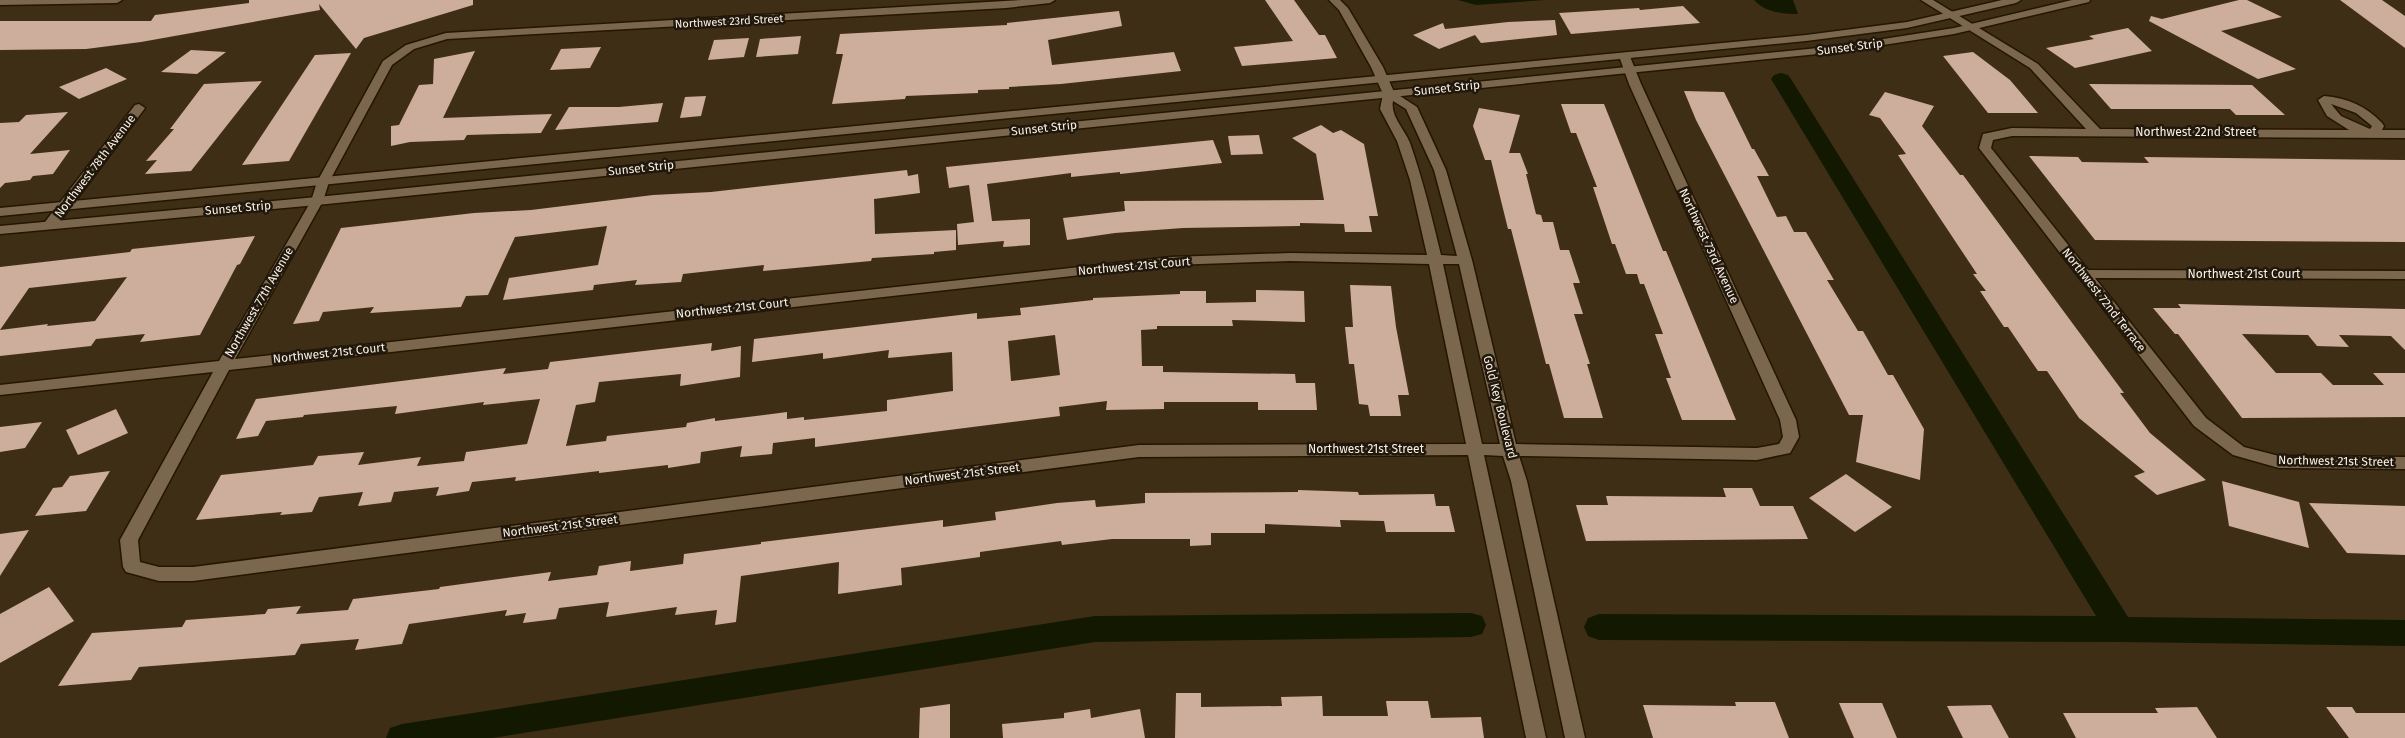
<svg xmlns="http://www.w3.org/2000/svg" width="2405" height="738" viewBox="0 0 2405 738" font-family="'Fira Sans',sans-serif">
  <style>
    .water { fill: #131900 }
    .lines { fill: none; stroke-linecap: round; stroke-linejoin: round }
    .canal { fill: #131900; fill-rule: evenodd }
    .building { fill: #cdad9b; fill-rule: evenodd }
    .street-casing { stroke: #251600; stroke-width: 3 }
    .secondary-casing { stroke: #251600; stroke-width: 3 }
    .street { fill: #7a674d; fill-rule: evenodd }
    .secondary { fill: #7a674d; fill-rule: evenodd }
    .labels { text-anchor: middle; stroke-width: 5; stroke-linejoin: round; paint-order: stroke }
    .far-street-label { font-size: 11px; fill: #fbf0e2; stroke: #20180d }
    .street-label { font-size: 12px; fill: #fbf0e2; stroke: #20180d }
  </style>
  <rect width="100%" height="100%" fill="#3f2e16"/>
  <g class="water">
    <path d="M1458,0H1545L1476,5Z"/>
    <path d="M1754,0H1793L1798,14C1781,14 1765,12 1754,0Z"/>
  </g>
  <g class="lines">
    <g class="canal">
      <path d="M1781,73L1788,75L1791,79L2128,617L2405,620V646L2120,642L1599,640L1588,636L1584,627L1588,618L1599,614L2096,616L1771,79L1774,75Z"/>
      <path d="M1471,613L1482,616L1486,625L1482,634L1471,637L1095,642L492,738H386L390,728L402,724L1095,616Z"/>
    </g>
  </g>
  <g class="building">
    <path d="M249,0H473V5L364,38L356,49L319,4L320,10L141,42L86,49L0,50V21H151L155,15L249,3Z"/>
    <path d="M1265,0H1294L1319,35H1325L1337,58L1242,66L1234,47L1293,41Z"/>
    <path d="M2239,0H2247L2282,17L2221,31L2296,69L2258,79L2149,21L2151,16L2162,19Z"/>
    <path d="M2340,0H2382L2405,16V48Z"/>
    <path d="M1683,6L1700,23L1571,34L1559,13L1639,8L1640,10Z"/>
    <path d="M1119,11L1122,26L1048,40L1052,65L1174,52L1181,71L1061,84L1009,87V89L978,90V93L906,96L905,99L832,104L843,54H836L840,34L1007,25V23Z"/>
    <path d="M1555,20L1557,35L1481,43L1475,35L1439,49L1413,35L1443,23L1445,29L1508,22Z"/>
    <path d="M2128,28L2152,51L2075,68L2046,48L2094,39L2089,36Z"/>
    <path d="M801,36L798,54L756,57L760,39Z"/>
    <path d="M749,38L744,57L708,60L714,40Z"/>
    <path d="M601,47L590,68L550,70L561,49Z"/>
    <path d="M191,50L226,52L197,74L161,72Z"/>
    <path d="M475,51L443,118L552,114L541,133L467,135L464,140L410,142L391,146V126L399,125L419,85L433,84L434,59Z"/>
    <path d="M1973,52L2010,80L2038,113H1988L1943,56Z"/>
    <path d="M351,53L289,161L242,165L315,55Z"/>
    <path d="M106,68L127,79L79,99L59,87Z"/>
    <path d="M262,81L191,171L145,174L157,160L146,161L174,129H170L204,84Z"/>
    <path d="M2089,84L2252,85L2285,115H2236L2230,109H2111Z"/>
    <path d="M1684,91L1724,92L1752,149H1754L1769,176H1757L1777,217L1786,216L1794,232H1806L1834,280H1827L1858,331H1863L1888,375H1893L1924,429L1920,480L1856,462L1863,415H1849L1696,120Z"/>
    <path d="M1885,92L1934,106L1922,126L1960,175H1963L2124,393H2120L2150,433L2206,480L2157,495L2134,476L2145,472L2079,418L2047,371H2038L2008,327H2004L1980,291H1986L1973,274H1977L1898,155L1906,154L1880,118L1869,115Z"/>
    <path d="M706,96L701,116L680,118L685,97Z"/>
    <path d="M663,103L658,122L555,130L569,107H619Z"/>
    <path d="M1561,104H1604L1663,251H1666L1736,420H1682L1666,378H1671L1655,334H1663L1644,284H1640L1637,274H1626L1615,244H1612L1593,187H1597L1576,133H1571Z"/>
    <path d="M1479,108L1520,115L1509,153H1520L1528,174H1526L1536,214L1541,215L1543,222H1553L1560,250H1569L1580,283H1573L1583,314H1574L1590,364H1587L1603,418H1564L1549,364H1546L1511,229H1508L1491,160H1485L1473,126Z"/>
    <path d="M68,112L30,154L70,150L53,174L33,176L30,180L5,183L0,188V123L19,122L26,115Z"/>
    <path d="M1321,125L1333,133L1341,130L1364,144L1378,216H1369L1372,232H1345L1344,224L1300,223V226L1183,228L1115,233L1067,240L1063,218L1125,211L1124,201L1324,200L1316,154L1292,138Z"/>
    <path d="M1259,135L1263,154L1231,155L1228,136Z"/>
    <path d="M1213,140L1222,163L1120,174V172L1071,177V173L987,184L992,221L1030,219V245L1003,247L1004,241L958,245L957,224L974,222L969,185L949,188L946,167Z"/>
    <path d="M2029,156L2078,157L2082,162L2149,163L2144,157L2405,160V242L2095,240Z"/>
    <path d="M907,170L908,176L918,174L920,193L874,199L875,234L956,230V250L934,252V254L872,258L871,261L763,271L764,265L683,274L681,282L635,285L637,280L594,285L593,290L503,300L509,278L598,265L607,226L515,237L488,295L466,296L461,307L370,313L374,307L323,312L319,321L293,324L341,228L474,213L531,210L653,195L711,192Z"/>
    <path d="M255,236L240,264L237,265L200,335L140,342L145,334L96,339L91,346L0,356V330L48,324L47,326L95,321L127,277L29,288L0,330V267L130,252L132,249Z"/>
    <path d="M1350,285L1391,286L1396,327L1409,395H1398L1401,416H1370L1368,405L1359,404L1354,364H1349L1345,327H1353Z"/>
    <path d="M1256,290L1304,291L1305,322L1232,320L1233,326H1157V329L1141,330L1142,366H1163V372L1295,374L1296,383H1315L1317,410H1258V402H1164V409L1106,410L1107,401L1059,407L1060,416L815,447V438L773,443L772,454L740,457L742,446L701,452L700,463L668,468V465L599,473V471L515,481L516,477L472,482L469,491L436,496L439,487L394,492L391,502L358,506L363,492L319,497L312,512L280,515L282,512L196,520L221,475L313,465L318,456L364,452L358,465L421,457L417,466L464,461L466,452L527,444L540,399L483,405L484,402L395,414L397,406L304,415L303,417L266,421L258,436L236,439L256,399L506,368L503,374L548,369L550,362L712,343L711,351L741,346L740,377L680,386L681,374L599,382L595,402L576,405L566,446L606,441L607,436L686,427L687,423L715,418V421L787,412V419L804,417V420L887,411V400L953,391L952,352L888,358L889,350L823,359V353L752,362L754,339L977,313V319L1021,315L1020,308L1093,300V298L1180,294V291H1206V303L1256,302ZM1055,335L1060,375L1011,381L1008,341Z"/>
    <path d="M2178,304L2405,309V350L2391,336L2339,335L2349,347L2317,346L2308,335L2242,334L2276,373H2321L2333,385H2384L2373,373H2405V417L2242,418L2178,334H2175L2153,308H2181Z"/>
    <path d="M116,409L128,433L78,455L66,430Z"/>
    <path d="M42,422L25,448L0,452V427Z"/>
    <path d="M110,471L86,511L35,516L53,488L62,487L70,476Z"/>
    <path d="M1846,474L1892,507L1855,532L1809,498Z"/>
    <path d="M2222,481L2299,502L2309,548L2229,526Z"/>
    <path d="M1723,488H1752L1760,506H1793L1808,539L1586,541L1576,505H1608L1606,496L1726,497Z"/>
    <path d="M1298,490L1358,492L1359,495L1434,494L1436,506H1449L1455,532H1386L1384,521L1340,520L1341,527L1265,524V533H1211V545L1190,546V539H1112L1062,545L1061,541L980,552V557L901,568L902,585L838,594L839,562L741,576L736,622L715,625L717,610L675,615L677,607L606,617L609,602L559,608L556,619L523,623L526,613L505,616L507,610L409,624L402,644L355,650L359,639L301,644L295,655L139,667L131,680L58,686L92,633L182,627L186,620L265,614L268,609L301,606L296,614L348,610L353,599L439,589L440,587L551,572L548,581L597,575L599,566L631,561L630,571L683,564L684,554L761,544V542L943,520V527L996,520L995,512L1057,503L1095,500L1096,507L1145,503V493L1298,492Z"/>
    <path d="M2309,503L2405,506V555L2347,553Z"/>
    <path d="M29,530L0,576V534Z"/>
    <path d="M49,587L74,621L0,663V614Z"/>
    <path d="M1176,693H1201V707L1282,706L1281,697L1322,696L1323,716H1388L1386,701H1428L1431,718L1481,717L1484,738H1175Z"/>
    <path d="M1735,702H1775L1789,738H1653L1643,705L1736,706Z"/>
    <path d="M1839,703H1882L1897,738H1854Z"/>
    <path d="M950,704V738H919L920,708Z"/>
    <path d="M1991,705L2009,738H1963L1947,706Z"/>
    <path d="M2197,707L2217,738H2076L2063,713H2158L2155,708Z"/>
    <path d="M2326,707H2352L2356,713H2405V738H2349Z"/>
    <path d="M1090,709L1091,718L1140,709L1145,738H1003L1002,724L1064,718V713Z"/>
  </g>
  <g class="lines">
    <g class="street-casing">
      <g id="street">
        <path d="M0,0H122L117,3L0,5Z"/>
        <path d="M1022,0H1055L1050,3L1006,8L447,39L414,49L392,65L329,182L323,201L235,359L1171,257L1290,253L1427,255L1410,180L1397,141L1380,109L1383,94L1371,67L1339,10L1329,0H1340L1348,8L1383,67L1394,92L1417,107L1446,170L1472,260L1516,444L1757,448L1779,444L1783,437L1780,420L1629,84L1619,56L1621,54H1629L1641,84L1796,420L1799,437L1790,453L1757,460L1519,456L1527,481L1585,738H1565L1511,481L1503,456L1484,455L1546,738H1526L1468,455L1139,457L193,581H159L126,572L123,567L120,540L213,372L0,395V385L219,361L311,201L317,182L383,61L406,45L446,33ZM1393,101L1406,109L1434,170L1457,256L1441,255C1432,218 1423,180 1410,143C1405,130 1390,116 1393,101ZM1290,261L1429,264L1466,444L1139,445L193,567H159L140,562L138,540L229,370L1171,265ZM1443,264H1459L1500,444H1482Z"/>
        <path d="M1921,0H1933L2038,64L2100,129L2349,130L2327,116L2318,100L2324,96C2348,98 2366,106 2382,123L2384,126L2382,130H2405V138L2012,136L1993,140L1991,148L2088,270L2405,271V279L2095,278L2206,418L2244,447L2279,456L2405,457V469L2279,468L2233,455L2194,426L1979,148L1983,134L2012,128L2086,129L2030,68ZM2331,104L2356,113L2372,126L2370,129L2341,116Z"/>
        <path d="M139,104L145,108L55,228H45L43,225L45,222L135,105Z"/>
      </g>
    </g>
    <g class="secondary-casing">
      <g id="secondary">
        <path d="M2002,0H2021L2016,3L1907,28L1806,41L0,216V208L1806,35L1907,22Z"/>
        <path d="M2072,0H2090L2089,2L1954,34L1838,52L317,205L0,234V226L317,197L1838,46L1954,28Z"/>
      </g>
    </g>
    <use href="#street" class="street"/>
    <use href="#secondary" class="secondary"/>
  </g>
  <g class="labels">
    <g class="far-street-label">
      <text transform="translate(729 21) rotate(-3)" y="4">Northwest 23rd Street</text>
    </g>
    <g class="street-label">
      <text transform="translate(1850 47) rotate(-7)" y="4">Sunset Strip</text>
      <text transform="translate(1447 88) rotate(-6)" y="4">Sunset Strip</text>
      <text transform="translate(1044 128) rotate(-6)" y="4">Sunset Strip</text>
      <text x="2196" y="136">Northwest 22nd Street</text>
      <text transform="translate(95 166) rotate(-53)" y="4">Northwest 78th Avenue</text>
      <text transform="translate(641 168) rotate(-6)" y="4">Sunset Strip</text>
      <text transform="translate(238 208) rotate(-5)" y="4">Sunset Strip</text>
      <text transform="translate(1709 246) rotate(65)" y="4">Northwest 73rd Avenue</text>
      <text transform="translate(1134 266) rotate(-5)" y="4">Northwest 21st Court</text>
      <text x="2244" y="278">Northwest 21st Court</text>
      <text transform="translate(2104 300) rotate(52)" y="4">Northwest 72nd Terrace</text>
      <text transform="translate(259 302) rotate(-60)" y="4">Northwest 77th Avenue</text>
      <text transform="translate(732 308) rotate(-6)" y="4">Northwest 21st Court</text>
      <text transform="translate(329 353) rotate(-6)" y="4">Northwest 21st Court</text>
      <text transform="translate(1500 407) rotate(76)" y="4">Gold Key Boulevard</text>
      <text x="1366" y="453">Northwest 21st Street</text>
      <text transform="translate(2336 461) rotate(1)" y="4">Northwest 21st Street</text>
      <text transform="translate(962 474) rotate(-7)" y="4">Northwest 21st Street</text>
      <text transform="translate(560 526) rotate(-7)" y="4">Northwest 21st Street</text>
    </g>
  </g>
</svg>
